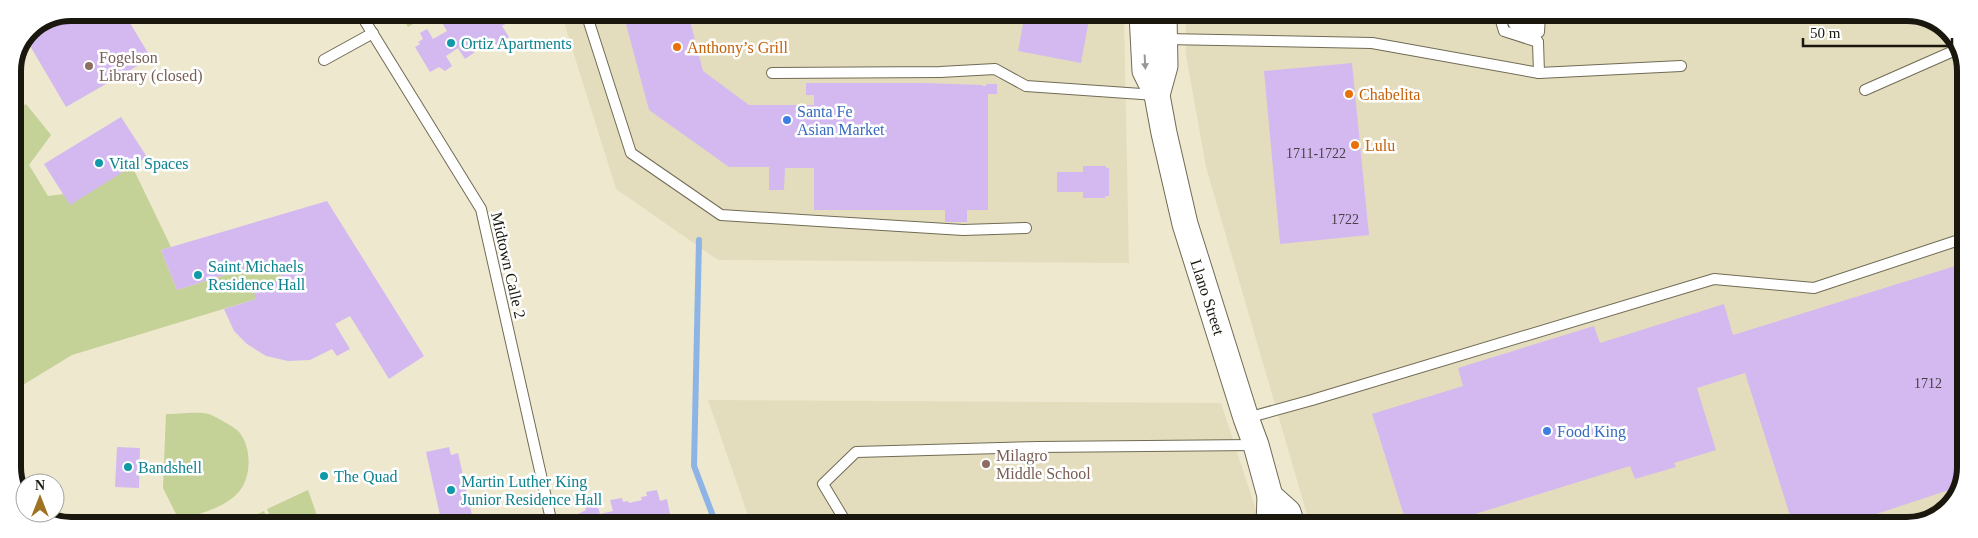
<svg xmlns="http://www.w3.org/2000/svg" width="1978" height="538" viewBox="0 0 1978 538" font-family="Georgia,serif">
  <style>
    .built { fill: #e4ddbd }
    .green { fill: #c4d197 }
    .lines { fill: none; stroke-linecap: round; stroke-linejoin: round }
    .stream { stroke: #8db4e5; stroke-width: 6 }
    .building { fill: #d4b9f1 }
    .service-casing { stroke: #706b55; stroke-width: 12 }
    .tertiary-casing { stroke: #706b55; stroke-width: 27 }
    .service { stroke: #fff; stroke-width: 10 }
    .tertiary { stroke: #fff; stroke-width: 25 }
    .oneway { fill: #989793 }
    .culture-dot { fill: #0f9aa8; stroke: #fff; stroke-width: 2 }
    .food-dot { fill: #e8710a; stroke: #fff; stroke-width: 2 }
    .education-dot { fill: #8d6e63; stroke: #fff; stroke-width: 2 }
    .shop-dot { fill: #3f7fe0; stroke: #fff; stroke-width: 2 }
    .labels { text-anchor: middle; stroke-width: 5; stroke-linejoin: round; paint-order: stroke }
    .number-label { font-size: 14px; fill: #484047 }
    .culture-label { font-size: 16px; fill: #0d838f; stroke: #fff; text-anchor: start }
    .food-label { font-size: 16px; fill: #c56008; stroke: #fff; text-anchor: start }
    .education-label { font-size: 16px; fill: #785e54; stroke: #fff; text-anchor: start }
    .shop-label { font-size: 16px; fill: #366cbe; stroke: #fff; text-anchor: start }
    .street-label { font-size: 16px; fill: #19170e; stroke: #fff }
    .rim { fill: none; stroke: #19170e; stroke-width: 6 }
  </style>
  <rect width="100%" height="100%" fill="#eee8cf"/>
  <g class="built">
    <path d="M561,13L1124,14L1129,263L718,260L616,189Z"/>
    <path d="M1186,14H1922L1951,33L1965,67L1964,482L1943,513L1907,525H1310L1206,167L1186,55Z"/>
    <path d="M708,400L1221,403L1261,525L751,524Z"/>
  </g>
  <g class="green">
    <path d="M400,13H432L408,27Z"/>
    <path d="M26,104L51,135L29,165L48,196L64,194L70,204L132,166L171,247L161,250L177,290L275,259L282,280L256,299L72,355L13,391V113Z"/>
    <path d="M166,414C177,414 198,411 209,414C214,416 235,427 239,432C252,447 252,478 238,493C222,509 199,514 179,520L163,488Z"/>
    <path d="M308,490L320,524H273L267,509Z"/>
    <path d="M264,511L269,524H240L239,523Z"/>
  </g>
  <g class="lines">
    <path class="stream" d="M699,240L694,466L716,524"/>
  </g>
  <g class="building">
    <path d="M71,13H124L151,58L66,107L26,39L30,29Z"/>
    <path d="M465,13H501L507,23L502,26L509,37L496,45L491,38L473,49L475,52L465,59L458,48L446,56L452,66L445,71L439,67L430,72L415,47L420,44L418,42L423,39L420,33L427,29L433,39L447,31L440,19L449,14L451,18L457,14L458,17Z"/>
    <path d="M623,13H688L703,71L749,105H814V95H806V83H923L983,85L982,86H986V84H997V94H988V210H967V222H945V210H814V168H785L784,190H769V167H729L649,110Z"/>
    <path d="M1025,13L1090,14L1081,63L1018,51Z"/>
    <path d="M1352,63L1369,235L1280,244L1264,71Z"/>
    <path d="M121,117L147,157L70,205L44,164Z"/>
    <path d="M1083,166H1106V168H1109V196H1105V198H1083V192H1057V172H1083Z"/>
    <path d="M327,201L424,356L389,379L350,316L335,324L350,349L337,356L332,349L310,360L288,361L266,356L247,344L234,331L224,309L256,299L253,289L282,280L275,259L177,290L161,250Z"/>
    <path d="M1965,263L1964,482L1961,486L1843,525H1793L1745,373L1697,388L1716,450L1674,463L1676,467L1635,479L1630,466L1459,519L1456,516L1426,525H1407L1372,414L1463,386L1458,368L1594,326L1600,343L1724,304L1733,335Z"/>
    <path d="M117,447L140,448L139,488L115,487Z"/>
    <path d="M449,447L451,455L458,453L474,524H442L426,452Z"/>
    <path d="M657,490L660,501L667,499L671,519L664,521L665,524H578L576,515L586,510L585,506L597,503L600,514L613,511L610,500L622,498L623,502L628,501L629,503L642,500L641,497L647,496L646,492Z"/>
  </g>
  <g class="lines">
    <g class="service-casing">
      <g id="service">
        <path d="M360,13L481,209L552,524"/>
        <path d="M586,13L631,153L721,215L963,230L1026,228"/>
        <path d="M1499,14L1504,31L1538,42"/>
        <path d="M1509,14L1514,24L1529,36"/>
        <path d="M1521,14L1538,42L1539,73"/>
        <path d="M1532,14L1536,34"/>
        <path d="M1539,32L1540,14"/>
        <path d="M1165,39L1372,43L1539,73L1681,66"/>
        <path d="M324,60L373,33"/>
        <path d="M772,73L940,72L995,69L1026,86L1156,95"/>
        <path d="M1865,90L1958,49"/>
        <path d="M1247,418L1312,400L1714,279L1814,288L1965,238"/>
        <path d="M847,524L823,484L856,452L1038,447L1255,445"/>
      </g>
    </g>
    <g class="tertiary-casing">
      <g id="tertiary">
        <path d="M1142,14L1145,71L1157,95L1165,66L1164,14"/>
        <path d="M1157,95L1164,133L1185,224L1246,418L1256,445L1270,496L1269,525"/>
        <path d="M1270,496L1288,512L1292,525"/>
      </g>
    </g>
    <use href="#service" class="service"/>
    <use href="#tertiary" class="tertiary"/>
  </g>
  <defs><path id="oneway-solid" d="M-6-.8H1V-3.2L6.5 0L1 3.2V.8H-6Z" transform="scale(1.25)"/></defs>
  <use class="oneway" href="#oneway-solid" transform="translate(1145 62) rotate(87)"/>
  <g class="culture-dot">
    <circle cx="451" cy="43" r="5"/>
    <circle cx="99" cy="163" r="5"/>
    <circle cx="198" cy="275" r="5"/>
    <circle cx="128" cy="467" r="5"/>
    <circle cx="324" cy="476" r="5"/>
    <circle cx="451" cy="490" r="5"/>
  </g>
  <g class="food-dot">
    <circle cx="677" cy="47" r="5"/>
    <circle cx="1349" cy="94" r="5"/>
    <circle cx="1355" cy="145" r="5"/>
  </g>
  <g class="education-dot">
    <circle cx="89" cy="66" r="5"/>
    <circle cx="986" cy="464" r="5"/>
  </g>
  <g class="shop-dot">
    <circle cx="787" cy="120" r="5"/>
    <circle cx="1547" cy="431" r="5"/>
  </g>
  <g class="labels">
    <g class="number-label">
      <text x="1316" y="158">1711-1722</text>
      <text x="1345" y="224">1722</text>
      <text x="1928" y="388">1712</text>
    </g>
    <g class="culture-label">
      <text x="461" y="49">Ortiz Apartments</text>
      <text x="109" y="169">Vital Spaces</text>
      <text x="208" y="272">Saint Michaels<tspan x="208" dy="18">Residence Hall</tspan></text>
      <text x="138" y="473">Bandshell</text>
      <text x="334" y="482">The Quad</text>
      <text x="461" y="487">Martin Luther King<tspan x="461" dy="18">Junior Residence Hall</tspan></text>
    </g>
    <g class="food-label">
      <text x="687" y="53">Anthony’s Grill</text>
      <text x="1359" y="100">Chabelita</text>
      <text x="1365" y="151">Lulu</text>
    </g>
    <g class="education-label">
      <text x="99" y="63">Fogelson<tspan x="99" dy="18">Library (closed)</tspan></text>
      <text x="996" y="461">Milagro<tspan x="996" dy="18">Middle School</tspan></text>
    </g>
    <g class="shop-label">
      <text x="797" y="117">Santa Fe<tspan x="797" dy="18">Asian Market</tspan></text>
      <text x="1557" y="437">Food King</text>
    </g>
    <g class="street-label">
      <text transform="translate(509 265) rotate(77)" y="6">Midtown Calle 2</text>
      <text transform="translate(1208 297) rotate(72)" y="6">Llano Street</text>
    </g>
  </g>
  <path d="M0 0H1978V538H0ZM71 21H1907A50 50 0 0 1 1957 71V467A50 50 0 0 1 1907 517H71A50 50 0 0 1 21 467V71A50 50 0 0 1 71 21Z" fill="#fff" fill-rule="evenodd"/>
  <path class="rim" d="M71 21H1907A50 50 0 0 1 1957 71V467A50 50 0 0 1 1907 517H71A50 50 0 0 1 21 467V71A50 50 0 0 1 71 21Z"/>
  <g transform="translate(40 498)"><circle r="24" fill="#ffffff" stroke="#a3a29f"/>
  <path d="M0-4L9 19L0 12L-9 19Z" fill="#9e7322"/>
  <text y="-8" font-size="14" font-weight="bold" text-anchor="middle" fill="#19170e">N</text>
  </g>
  <path d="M1803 38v8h149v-8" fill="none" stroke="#19170e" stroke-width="2.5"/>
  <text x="1810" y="38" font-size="15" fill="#19170e" stroke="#ffffff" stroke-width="4" paint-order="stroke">50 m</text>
</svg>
